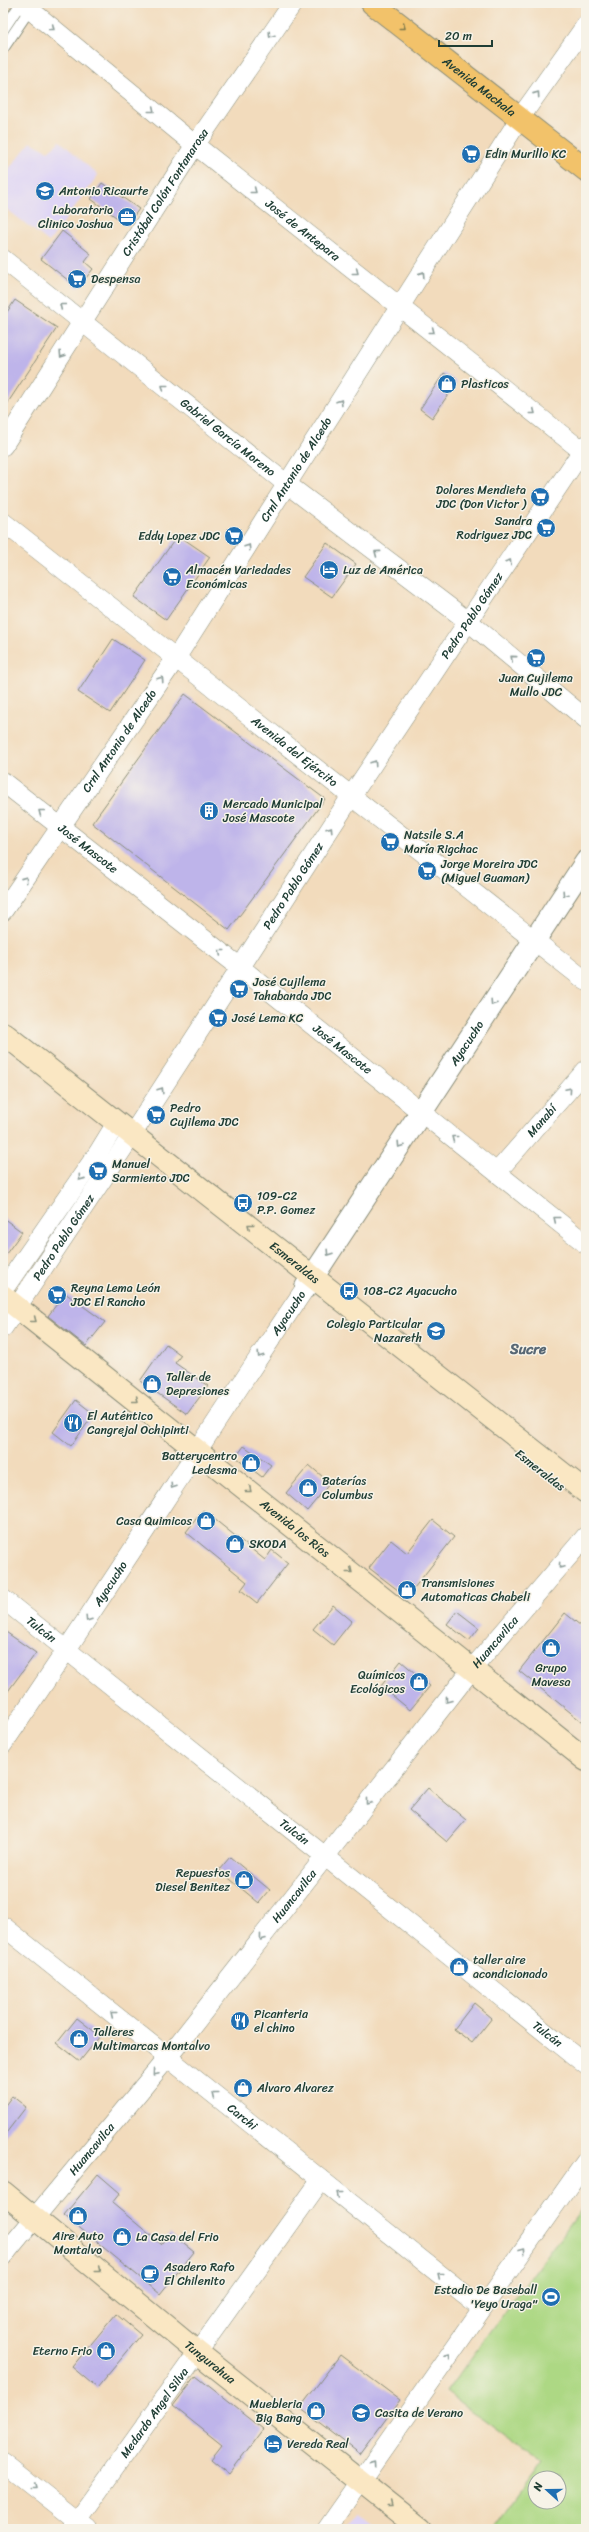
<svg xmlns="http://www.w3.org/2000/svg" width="589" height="2532" viewBox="0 0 589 2532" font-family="Sriracha,sans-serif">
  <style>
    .built { fill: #dfd5f5 }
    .green { fill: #add884; stroke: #668a5c; fill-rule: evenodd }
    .building { fill: #beb4ea }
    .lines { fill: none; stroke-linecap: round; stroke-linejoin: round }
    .service-casing { stroke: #888c78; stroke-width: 12 }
    .minor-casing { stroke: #888c78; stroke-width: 20 }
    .tertiary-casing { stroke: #888c78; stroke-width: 24 }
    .secondary-casing { stroke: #888c78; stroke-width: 24 }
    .primary-casing { stroke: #888c78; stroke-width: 24 }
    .service { stroke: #fff; stroke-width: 10 }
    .minor { stroke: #fff; stroke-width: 19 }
    .tertiary { stroke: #fff; stroke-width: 22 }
    .secondary { stroke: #fae7c3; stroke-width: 22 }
    .primary { stroke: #f2c26a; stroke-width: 22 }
    .oneway { stroke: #7e794c }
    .oneway2 { stroke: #8f9e9a }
    .oneway3 { stroke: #8c927c }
    .labels { text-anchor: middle; stroke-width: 3; stroke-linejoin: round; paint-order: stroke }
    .street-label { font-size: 12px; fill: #1f3d34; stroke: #f7f3e8 }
    .poi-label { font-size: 12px; fill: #1f3d34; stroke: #f7f3e8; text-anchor: start }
    .quarter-label { font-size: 14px; font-weight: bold; fill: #576774; stroke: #f7f3e8 }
  </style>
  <rect width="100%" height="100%" fill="#f7f3e8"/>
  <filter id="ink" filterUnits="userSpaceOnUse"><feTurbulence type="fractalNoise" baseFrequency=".025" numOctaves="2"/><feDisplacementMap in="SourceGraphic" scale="8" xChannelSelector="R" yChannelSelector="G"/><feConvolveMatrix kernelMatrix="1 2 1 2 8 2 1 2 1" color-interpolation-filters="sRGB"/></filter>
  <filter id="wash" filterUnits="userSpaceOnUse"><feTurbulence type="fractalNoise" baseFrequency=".012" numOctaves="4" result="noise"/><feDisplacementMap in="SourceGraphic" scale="16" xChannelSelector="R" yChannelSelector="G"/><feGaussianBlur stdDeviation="0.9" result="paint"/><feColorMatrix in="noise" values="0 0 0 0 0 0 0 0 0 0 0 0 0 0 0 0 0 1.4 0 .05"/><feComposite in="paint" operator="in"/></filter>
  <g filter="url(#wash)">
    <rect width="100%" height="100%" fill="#f2dbbc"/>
    <g class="built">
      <path d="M60,141L98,175L49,242L3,206V176L31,142L48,151Z"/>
      <path d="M357,2513L378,2529H346Z"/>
    </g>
    <path class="green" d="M586,2202V2529H493L541,2463L446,2392ZM535,2478H559V2502H535Z"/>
    <g id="blocks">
      <g class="building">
        <path d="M102,183L139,209L127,225L91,199Z"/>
        <path d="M62,231L91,254L85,262L93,269L78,288L41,259Z"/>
        <path d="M15,300L57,328L3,410V318Z"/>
        <path d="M444,373L457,382L432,418L420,409Z"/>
        <path d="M178,535L210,557L166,620L134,597Z"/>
        <path d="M327,543L356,564L332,597L303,577Z"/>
        <path d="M113,639L145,660L110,713L78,692Z"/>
        <path d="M185,694L325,799L229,930L92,823Z"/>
        <path d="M3,1218L22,1232L3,1258Z"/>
        <path d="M65,1293L105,1322L86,1346L48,1316Z"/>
        <path d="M166,1344L181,1355L175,1363L208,1386L187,1414L140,1381Z"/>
        <path d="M76,1400L94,1414L71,1446L53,1432Z"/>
        <path d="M244,1446L271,1465L262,1477L236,1457Z"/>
        <path d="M309,1465L330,1483L307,1511L286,1493Z"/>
        <path d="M203,1510L265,1560L272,1550L288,1563L257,1603L241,1590L247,1582L186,1532Z"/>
        <path d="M433,1520L454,1537L407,1597L369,1568L391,1540L407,1553Z"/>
        <path d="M333,1605L352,1621L333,1645L313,1629Z"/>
        <path d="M457,1611L479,1628L469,1641L447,1624Z"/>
        <path d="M565,1613L586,1630V1725L519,1671Z"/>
        <path d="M3,1630L36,1653L3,1698Z"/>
        <path d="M401,1661L430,1686L410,1710L381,1686Z"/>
        <path d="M428,1788L466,1820L447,1842L409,1810Z"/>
        <path d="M230,1857L270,1890L259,1903L219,1870Z"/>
        <path d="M474,2003L492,2018L472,2043L454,2029Z"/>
        <path d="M77,2018L100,2036L80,2061L57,2043Z"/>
        <path d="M12,2096L26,2107L3,2137V2108Z"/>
        <path d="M98,2174L120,2193L112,2203L161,2244L170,2233L194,2252L160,2294L64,2215Z"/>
        <path d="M116,2314L141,2335L97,2388L72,2367Z"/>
        <path d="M340,2355L400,2400L360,2454L300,2408Z"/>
        <path d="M196,2376L263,2429L229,2474L211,2459L222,2445L173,2406Z"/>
      </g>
    </g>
  </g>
  <g filter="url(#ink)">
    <use href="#blocks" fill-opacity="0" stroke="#888c78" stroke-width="1"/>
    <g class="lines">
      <g class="service-casing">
        <g id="service">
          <path d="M3,30L21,3"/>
          <path d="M3,49L32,6"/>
        </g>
      </g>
      <g class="minor-casing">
        <g id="minor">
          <path id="s1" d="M22,3L195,145L586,454"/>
          <path id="s2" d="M3,259L288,485L469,622L586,719"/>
          <path id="s3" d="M3,446L195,145L293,3"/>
          <path id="s4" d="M3,522L586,981"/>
          <path id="s5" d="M3,782L241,968L586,1244"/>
          <path id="s6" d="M3,911L176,658L520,118L586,25"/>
          <path id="s7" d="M497,1172L586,1070"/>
          <path d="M3,1290L98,1153L117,1122"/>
          <path id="s8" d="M3,1328L124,1147L352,795L586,445"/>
          <path id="s9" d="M3,1599L586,2065"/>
          <path id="s10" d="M3,1744C106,1594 203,1439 306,1287"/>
          <path id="s11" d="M3,1926L482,2308"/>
          <path id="s12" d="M3,2256L168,2057L472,1669L586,1536"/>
          <path d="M3,2462L88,2529"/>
          <path id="s13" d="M71,2529L321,2180"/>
          <path d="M327,2529L586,2161"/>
        </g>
      </g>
      <g class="tertiary-casing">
        <g id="tertiary">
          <path id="s14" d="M306,1287L586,862"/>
        </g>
      </g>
      <g class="secondary-casing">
        <g id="secondary">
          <path id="s15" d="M3,1033L586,1492"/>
          <path id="s16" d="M3,1296L586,1760"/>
          <path id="s17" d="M3,2192L197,2352L420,2529"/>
        </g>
      </g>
      <g class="primary-casing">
        <g id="primary">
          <path id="s18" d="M372,3L586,170"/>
        </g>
      </g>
      <use href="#service" class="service"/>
      <use href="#minor" class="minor"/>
      <use href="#tertiary" class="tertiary"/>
      <use href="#secondary" class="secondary"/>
      <use href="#primary" class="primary"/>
    </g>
    <defs><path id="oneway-chevron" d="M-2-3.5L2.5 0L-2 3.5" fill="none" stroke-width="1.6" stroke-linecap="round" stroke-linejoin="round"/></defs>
    <use class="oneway" href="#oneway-chevron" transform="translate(403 27) rotate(38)"/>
    <g class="oneway2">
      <use href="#oneway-chevron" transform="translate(52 28) rotate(39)"/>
      <use href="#oneway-chevron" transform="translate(271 35) rotate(124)"/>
      <use href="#oneway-chevron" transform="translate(537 94) rotate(-55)"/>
      <use href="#oneway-chevron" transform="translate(152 110) rotate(39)"/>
      <use href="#oneway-chevron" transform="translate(254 191) rotate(38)"/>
      <use href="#oneway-chevron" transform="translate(356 272) rotate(38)"/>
      <use href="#oneway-chevron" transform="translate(422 274) rotate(-57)"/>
      <use href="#oneway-chevron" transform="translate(62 306) rotate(-141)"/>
      <use href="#oneway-chevron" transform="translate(432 331) rotate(38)"/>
      <use href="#oneway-chevron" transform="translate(62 355) rotate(123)"/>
      <use href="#oneway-chevron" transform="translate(164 387) rotate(-142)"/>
      <use href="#oneway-chevron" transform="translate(340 402) rotate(-58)"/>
      <use href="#oneway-chevron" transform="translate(533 412) rotate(38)"/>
      <use href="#oneway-chevron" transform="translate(248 547) rotate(-57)"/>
      <use href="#oneway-chevron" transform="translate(377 553) rotate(-143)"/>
      <use href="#oneway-chevron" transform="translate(509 562) rotate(-57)"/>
      <use href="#oneway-chevron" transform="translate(513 658) rotate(-140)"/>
      <use href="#oneway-chevron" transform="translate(161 679) rotate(-56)"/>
      <use href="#oneway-chevron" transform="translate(374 763) rotate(-56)"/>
      <use href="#oneway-chevron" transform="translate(41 812) rotate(-142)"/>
      <use href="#oneway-chevron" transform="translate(330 829) rotate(-57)"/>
      <use href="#oneway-chevron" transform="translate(25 879) rotate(-55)"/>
      <use href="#oneway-chevron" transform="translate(565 894) rotate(123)"/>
      <use href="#oneway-chevron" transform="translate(221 952) rotate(-142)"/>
      <use href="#oneway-chevron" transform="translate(493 1003) rotate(123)"/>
      <use href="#oneway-chevron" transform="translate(161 1090) rotate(-57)"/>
      <use href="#oneway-chevron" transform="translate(569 1090) rotate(-49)"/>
      <use href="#oneway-chevron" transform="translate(454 1138) rotate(-142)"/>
      <use href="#oneway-chevron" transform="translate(400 1145) rotate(123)"/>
      <use href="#oneway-chevron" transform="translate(81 1178) rotate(125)"/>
      <use href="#oneway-chevron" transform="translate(556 1219) rotate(-141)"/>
      <use href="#oneway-chevron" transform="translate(329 1253) rotate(123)"/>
      <use href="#oneway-chevron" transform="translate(260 1355) rotate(124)"/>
      <use href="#oneway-chevron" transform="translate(173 1486) rotate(123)"/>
      <use href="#oneway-chevron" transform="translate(561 1566) rotate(131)"/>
      <use href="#oneway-chevron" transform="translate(88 1619) rotate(123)"/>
      <use href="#oneway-chevron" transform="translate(448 1700) rotate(128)"/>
      <use href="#oneway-chevron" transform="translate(368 1802) rotate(128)"/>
      <use href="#oneway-chevron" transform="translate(262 1938) rotate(128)"/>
      <use href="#oneway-chevron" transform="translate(113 2014) rotate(-141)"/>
      <use href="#oneway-chevron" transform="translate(155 2073) rotate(130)"/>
      <use href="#oneway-chevron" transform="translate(215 2095) rotate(-141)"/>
      <use href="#oneway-chevron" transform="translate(339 2194) rotate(-141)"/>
      <use href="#oneway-chevron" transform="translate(523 2250) rotate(-54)"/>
      <use href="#oneway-chevron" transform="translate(440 2275) rotate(-141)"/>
      <use href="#oneway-chevron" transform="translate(448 2356) rotate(-55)"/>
      <use href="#oneway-chevron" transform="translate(373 2462) rotate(-55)"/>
      <use href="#oneway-chevron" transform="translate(34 2486) rotate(38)"/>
    </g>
    <g class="oneway3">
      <use href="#oneway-chevron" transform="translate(250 1226) rotate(-142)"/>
      <use href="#oneway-chevron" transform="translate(34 1320) rotate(38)"/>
      <use href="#oneway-chevron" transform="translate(136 1400) rotate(38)"/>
      <use href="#oneway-chevron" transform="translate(249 1490) rotate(39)"/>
      <use href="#oneway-chevron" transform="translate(350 1571) rotate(39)"/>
      <use href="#oneway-chevron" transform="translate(98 2270) rotate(39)"/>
      <use href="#oneway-chevron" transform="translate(390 2505) rotate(39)"/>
    </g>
  </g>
  <defs>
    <g id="supermarket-disc" transform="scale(1)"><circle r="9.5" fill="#1f6fb2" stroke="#f7f3e8"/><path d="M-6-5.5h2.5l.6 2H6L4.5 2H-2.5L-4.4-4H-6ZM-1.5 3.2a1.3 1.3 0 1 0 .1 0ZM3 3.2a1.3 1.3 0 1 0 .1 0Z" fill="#fff"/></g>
    <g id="school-disc" transform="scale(1)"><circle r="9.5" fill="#1f6fb2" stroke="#f7f3e8"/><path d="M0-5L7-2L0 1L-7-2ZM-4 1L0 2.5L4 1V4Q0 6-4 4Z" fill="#fff"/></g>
    <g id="office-disc" transform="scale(1)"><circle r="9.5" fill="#1f6fb2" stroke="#f7f3e8"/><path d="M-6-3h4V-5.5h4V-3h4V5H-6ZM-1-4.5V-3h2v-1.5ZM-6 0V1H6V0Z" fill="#fff"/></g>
    <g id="shop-disc" transform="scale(1)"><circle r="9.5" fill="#1f6fb2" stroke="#f7f3e8"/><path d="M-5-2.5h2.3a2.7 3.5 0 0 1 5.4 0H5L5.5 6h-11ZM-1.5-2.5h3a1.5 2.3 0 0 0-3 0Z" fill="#fff"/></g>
    <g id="hotel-disc" transform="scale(1)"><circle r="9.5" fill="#1f6fb2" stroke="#f7f3e8"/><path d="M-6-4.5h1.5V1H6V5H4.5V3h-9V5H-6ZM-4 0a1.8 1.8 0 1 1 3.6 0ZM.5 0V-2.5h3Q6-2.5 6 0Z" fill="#fff"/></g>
    <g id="building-disc" transform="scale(1)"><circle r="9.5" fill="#1f6fb2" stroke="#f7f3e8"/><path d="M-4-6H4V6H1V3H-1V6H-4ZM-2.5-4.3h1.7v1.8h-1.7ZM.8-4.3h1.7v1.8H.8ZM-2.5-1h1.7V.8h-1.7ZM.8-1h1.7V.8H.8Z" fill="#fff"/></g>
    <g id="bus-disc" transform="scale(1)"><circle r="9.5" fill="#1f6fb2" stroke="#f7f3e8"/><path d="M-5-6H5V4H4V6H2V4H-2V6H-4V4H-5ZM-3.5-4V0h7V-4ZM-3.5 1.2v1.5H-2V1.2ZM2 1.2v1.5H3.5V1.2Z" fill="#fff"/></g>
    <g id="restaurant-disc" transform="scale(1)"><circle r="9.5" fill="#1f6fb2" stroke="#f7f3e8"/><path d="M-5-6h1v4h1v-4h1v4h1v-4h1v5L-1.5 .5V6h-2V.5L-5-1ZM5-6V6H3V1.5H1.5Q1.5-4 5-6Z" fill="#fff"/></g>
    <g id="cafe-disc" transform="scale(1)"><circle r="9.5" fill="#1f6fb2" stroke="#f7f3e8"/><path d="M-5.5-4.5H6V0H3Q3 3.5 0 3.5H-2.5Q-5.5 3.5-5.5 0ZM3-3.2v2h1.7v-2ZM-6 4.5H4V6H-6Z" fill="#fff"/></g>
    <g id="stadium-disc" transform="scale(1)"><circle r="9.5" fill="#1f6fb2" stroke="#f7f3e8"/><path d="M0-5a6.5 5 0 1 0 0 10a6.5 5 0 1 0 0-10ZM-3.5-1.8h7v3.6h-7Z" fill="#fff"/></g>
  </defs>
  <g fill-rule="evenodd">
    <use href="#supermarket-disc" x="471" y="154"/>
    <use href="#school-disc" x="45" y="191"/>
    <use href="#office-disc" x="127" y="217"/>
    <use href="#supermarket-disc" x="77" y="279"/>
    <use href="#shop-disc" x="447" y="384"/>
    <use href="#supermarket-disc" x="540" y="497"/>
    <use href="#supermarket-disc" x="546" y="528"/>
    <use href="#supermarket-disc" x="234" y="536"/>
    <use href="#hotel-disc" x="329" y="570"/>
    <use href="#supermarket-disc" x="172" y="577"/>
    <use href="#supermarket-disc" x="536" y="658"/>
    <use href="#building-disc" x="209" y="811"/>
    <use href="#supermarket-disc" x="390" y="842"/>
    <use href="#supermarket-disc" x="427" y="871"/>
    <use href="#supermarket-disc" x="239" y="989"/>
    <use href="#supermarket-disc" x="218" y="1018"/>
    <use href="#supermarket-disc" x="156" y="1115"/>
    <use href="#supermarket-disc" x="98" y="1171"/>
    <use href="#bus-disc" x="243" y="1203"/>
    <use href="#bus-disc" x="349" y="1291"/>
    <use href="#supermarket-disc" x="57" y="1295"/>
    <use href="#school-disc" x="436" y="1331"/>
    <use href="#shop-disc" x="152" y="1384"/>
    <use href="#restaurant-disc" x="73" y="1423"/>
    <use href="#shop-disc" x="251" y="1463"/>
    <use href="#shop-disc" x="308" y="1488"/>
    <use href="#shop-disc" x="206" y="1521"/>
    <use href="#shop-disc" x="235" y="1544"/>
    <use href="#shop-disc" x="407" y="1590"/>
    <use href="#shop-disc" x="551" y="1648"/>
    <use href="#shop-disc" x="419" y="1682"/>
    <use href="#shop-disc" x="244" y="1880"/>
    <use href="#shop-disc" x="459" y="1967"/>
    <use href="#restaurant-disc" x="240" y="2021"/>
    <use href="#shop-disc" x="79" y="2039"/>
    <use href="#shop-disc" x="243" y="2088"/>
    <use href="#shop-disc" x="78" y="2216"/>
    <use href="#shop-disc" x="122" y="2237"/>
    <use href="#cafe-disc" x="150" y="2274"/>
    <use href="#stadium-disc" x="551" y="2297"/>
    <use href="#shop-disc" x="106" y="2351"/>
    <use href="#shop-disc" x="316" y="2411"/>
    <use href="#school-disc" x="361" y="2413"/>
    <use href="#hotel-disc" x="273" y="2444"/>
  </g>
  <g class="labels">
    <g class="street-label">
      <text dy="4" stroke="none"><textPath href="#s18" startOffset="136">Avenida Machala</textPath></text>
      <text dy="4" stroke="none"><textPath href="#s3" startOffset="301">Cristóbal Colón Fontanarosa</textPath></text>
      <text dy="4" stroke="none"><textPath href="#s1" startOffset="361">José de Antepara</textPath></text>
      <text dy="4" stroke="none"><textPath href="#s2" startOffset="287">Gabriel García Moreno</textPath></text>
      <text dy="4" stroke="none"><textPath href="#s6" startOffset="530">Crnl Antonio de Alcedo</textPath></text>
      <text dy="4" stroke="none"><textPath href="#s8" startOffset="853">Pedro Pablo Gómez</textPath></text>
      <text dy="4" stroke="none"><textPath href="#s6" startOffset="206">Crnl Antonio de Alcedo</textPath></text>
      <text dy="4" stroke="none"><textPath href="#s4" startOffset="371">Avenida del Ejército</textPath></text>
      <text dy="4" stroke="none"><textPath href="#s5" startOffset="108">José Mascote</textPath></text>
      <text dy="4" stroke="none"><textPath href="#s8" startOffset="529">Pedro Pablo Gómez</textPath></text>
      <text dy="4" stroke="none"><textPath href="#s14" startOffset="292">Ayacucho</textPath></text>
      <text dy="4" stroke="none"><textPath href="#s5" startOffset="432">José Mascote</textPath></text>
      <text dy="4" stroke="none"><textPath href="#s7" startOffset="68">Manabí</textPath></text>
      <text dy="4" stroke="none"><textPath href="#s8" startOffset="109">Pedro Pablo Gómez</textPath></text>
      <text dy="4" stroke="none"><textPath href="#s15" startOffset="371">Esmeraldas</textPath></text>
      <text dy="4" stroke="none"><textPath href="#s10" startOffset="517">Ayacucho</textPath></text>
      <text transform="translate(540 1470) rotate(38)" y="4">Esmeraldas</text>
      <text dy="4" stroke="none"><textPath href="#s16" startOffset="373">Avenida los Ríos</textPath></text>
      <text dy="4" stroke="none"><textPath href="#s10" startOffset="193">Ayacucho</textPath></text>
      <text dy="4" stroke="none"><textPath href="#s9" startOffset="49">Tulcán</textPath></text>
      <text dy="4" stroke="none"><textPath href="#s12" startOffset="787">Huancavilca</textPath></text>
      <text dy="4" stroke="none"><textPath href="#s9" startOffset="373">Tulcán</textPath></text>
      <text dy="4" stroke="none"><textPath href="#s12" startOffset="463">Huancavilca</textPath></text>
      <text dy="4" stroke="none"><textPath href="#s9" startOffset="697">Tulcán</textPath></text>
      <text dy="4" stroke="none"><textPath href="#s11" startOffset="306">Carchi</textPath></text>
      <text dy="4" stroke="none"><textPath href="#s12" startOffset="139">Huancavilca</textPath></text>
      <text dy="4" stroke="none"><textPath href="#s17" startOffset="268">Tungurahua</textPath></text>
      <text dy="4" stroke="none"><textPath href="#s13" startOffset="143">Medardo Angel Silva</textPath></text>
    </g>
    <g class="poi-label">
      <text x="485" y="158">Edin Murillo KC</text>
      <text x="59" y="195">Antonio Ricaurte</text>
      <text x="113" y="214" text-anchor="end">Laboratorio<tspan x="113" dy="14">Clinico Joshua</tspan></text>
      <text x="91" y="283">Despensa</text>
      <text x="461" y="388">Plasticos</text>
      <text x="526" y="494" text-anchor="end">Dolores Mendieta<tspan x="526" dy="14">JDC (Don Victor )</tspan></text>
      <text x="532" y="525" text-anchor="end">Sandra<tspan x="532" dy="14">Rodriguez JDC</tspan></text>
      <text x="220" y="540" text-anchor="end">Eddy Lopez JDC</text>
      <text x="186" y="574">Almacén Variedades<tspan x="186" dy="14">Económicas</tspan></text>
      <text x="343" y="574">Luz de América</text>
      <text x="536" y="682" text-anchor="middle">Juan Cujilema<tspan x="536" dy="14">Mullo JDC</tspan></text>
      <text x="223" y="808">Mercado Municipal<tspan x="223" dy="14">José Mascote</tspan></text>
      <text x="404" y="839">Natsile S.A<tspan x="404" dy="14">María Rigchac</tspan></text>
      <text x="441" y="868">Jorge Moreira JDC<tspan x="441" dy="14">(Miguel Guaman)</tspan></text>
      <text x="253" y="986">José Cujilema<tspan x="253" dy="14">Tahabanda JDC</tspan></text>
      <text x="232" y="1022">José Lema KC</text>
      <text x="170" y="1112">Pedro<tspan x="170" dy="14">Cujilema JDC</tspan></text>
      <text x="112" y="1168">Manuel<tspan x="112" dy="14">Sarmiento JDC</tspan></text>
      <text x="257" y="1200">109-C2<tspan x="257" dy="14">P.P. Gomez</tspan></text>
      <text x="71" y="1292">Reyna Lema León<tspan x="71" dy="14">JDC El Rancho</tspan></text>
      <text x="363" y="1295">108-C2 Ayacucho</text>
      <text x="422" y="1328" text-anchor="end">Colegio Particular<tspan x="422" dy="14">Nazareth</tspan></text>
      <text x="166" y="1381">Taller de<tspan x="166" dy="14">Depresiones</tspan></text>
      <text x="87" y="1420">El Auténtico<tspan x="87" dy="14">Cangrejal Ochipinti</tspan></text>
      <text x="237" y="1460" text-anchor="end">Batterycentro<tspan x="237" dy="14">Ledesma</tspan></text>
      <text x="322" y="1485">Baterías<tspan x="322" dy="14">Columbus</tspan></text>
      <text x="192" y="1525" text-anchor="end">Casa Quimicos</text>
      <text x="249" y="1548">SKODA</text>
      <text x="421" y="1587">Transmisiones<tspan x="421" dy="14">Automaticas Chabeli</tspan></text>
      <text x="551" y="1672" text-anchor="middle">Grupo<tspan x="551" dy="14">Mavesa</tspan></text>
      <text x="405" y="1679" text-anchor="end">Químicos<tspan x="405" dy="14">Ecológicos</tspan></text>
      <text x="230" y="1877" text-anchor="end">Repuestos<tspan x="230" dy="14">Diesel Benitez</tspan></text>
      <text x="473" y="1964">taller aire<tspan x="473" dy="14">acondicionado</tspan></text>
      <text x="254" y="2018">Picanteria<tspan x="254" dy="14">el chino</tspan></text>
      <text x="93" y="2036">Talleres<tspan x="93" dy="14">Multimarcas Montalvo</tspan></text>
      <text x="257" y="2092">Alvaro Alvarez</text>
      <text x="78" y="2240" text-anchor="middle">Aire Auto<tspan x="78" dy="14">Montalvo</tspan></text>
      <text x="136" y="2241">La Casa del Frio</text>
      <text x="164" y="2271">Asadero Rafo<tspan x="164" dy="14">El Chilenito</tspan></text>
      <text x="537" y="2294" text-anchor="end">Estadio De Baseball<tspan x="537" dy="14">'Yeyo Uraga"</tspan></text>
      <text x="92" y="2355" text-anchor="end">Eterno Frio</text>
      <text x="302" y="2408" text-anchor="end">Muebleria<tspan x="302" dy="14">Big Bang</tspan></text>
      <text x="375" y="2417">Casita de Verano</text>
      <text x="287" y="2448">Vereda Real</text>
    </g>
    <g class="quarter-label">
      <text x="528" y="1354">Sucre</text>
    </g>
  </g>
  <rect width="589" height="2532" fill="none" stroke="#f7f3e8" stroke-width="16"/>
  <g transform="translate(547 2490) rotate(291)"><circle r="19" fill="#f7f3e8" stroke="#a1aaa0"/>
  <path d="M0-3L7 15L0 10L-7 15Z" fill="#1f6fb2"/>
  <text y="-6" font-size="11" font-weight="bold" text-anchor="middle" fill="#1f3d34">N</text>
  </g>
  <path d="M439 40v6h53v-6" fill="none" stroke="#1f3d34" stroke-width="2"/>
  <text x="445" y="40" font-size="12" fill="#1f3d34" stroke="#f7f3e8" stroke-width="3" paint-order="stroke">20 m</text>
</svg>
